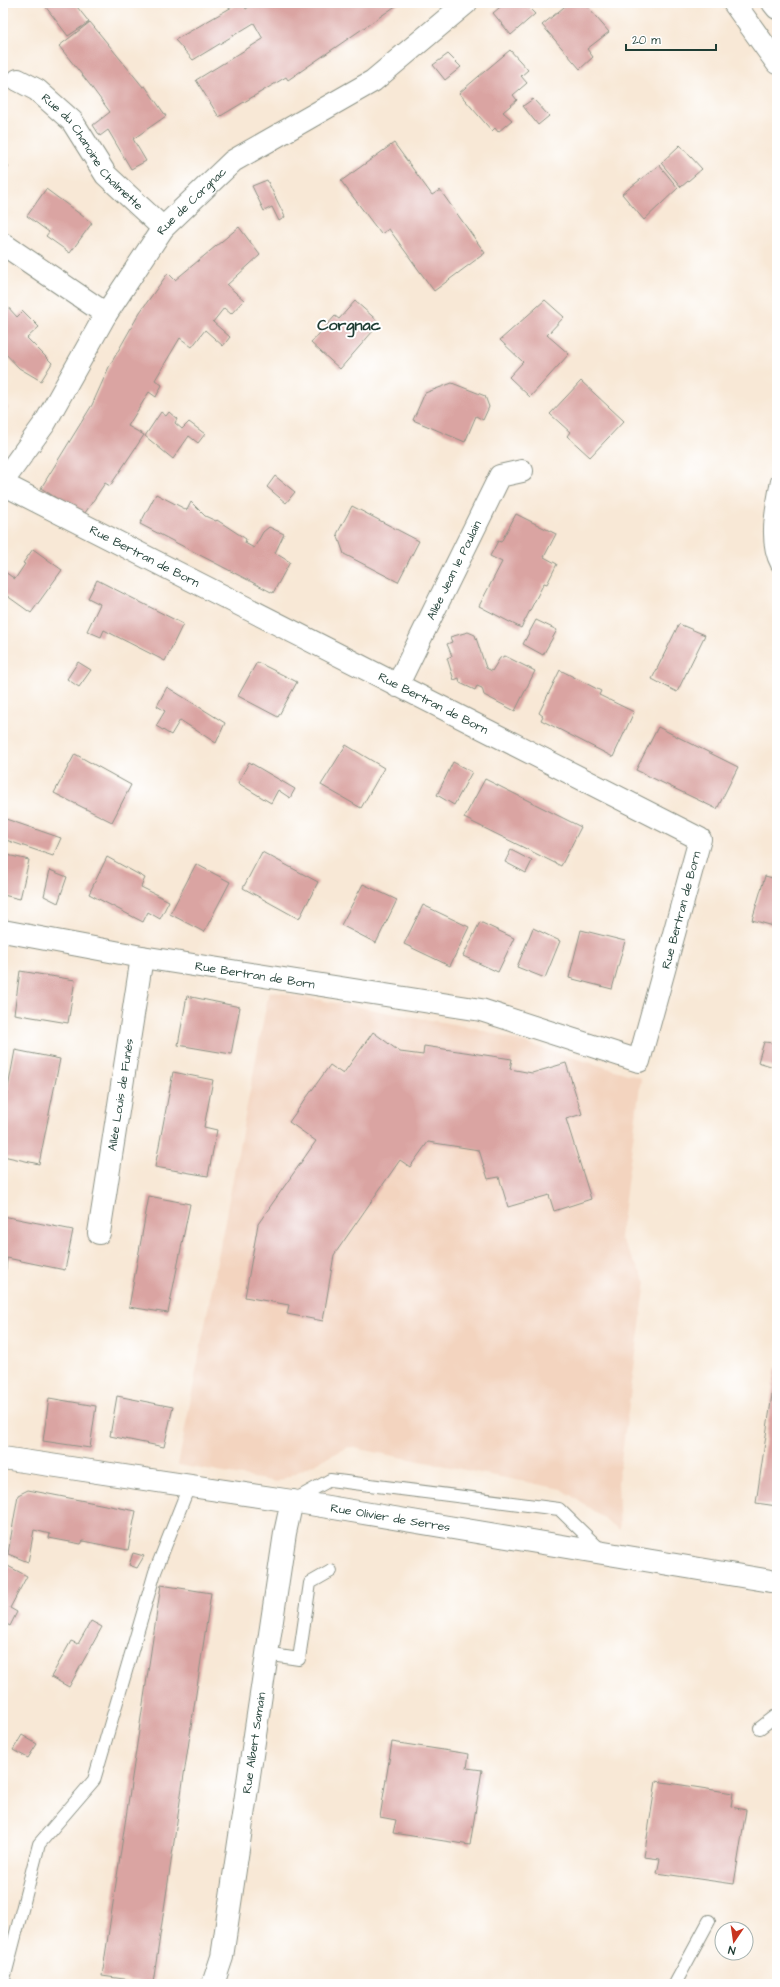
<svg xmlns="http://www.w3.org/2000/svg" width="780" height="1987" viewBox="0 0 780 1987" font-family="'Architects Daughter',sans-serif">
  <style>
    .built { fill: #f3d4bf }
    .building { fill: #daa4a2 }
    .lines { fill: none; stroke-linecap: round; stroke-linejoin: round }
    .service-casing { stroke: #8c9285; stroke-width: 14 }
    .minor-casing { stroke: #8c9285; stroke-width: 24 }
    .tertiary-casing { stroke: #8c9285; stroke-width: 24 }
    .service { stroke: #fff; stroke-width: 12 }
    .minor { stroke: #fff; stroke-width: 22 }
    .tertiary { stroke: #fff; stroke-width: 22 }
    .labels { text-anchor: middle; stroke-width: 4; stroke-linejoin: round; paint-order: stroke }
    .street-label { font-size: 12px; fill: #1f3d34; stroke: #fff }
    .district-label { font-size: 16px; font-weight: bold; fill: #1f3d34; stroke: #fff }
  </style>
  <rect width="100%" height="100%" fill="#fff"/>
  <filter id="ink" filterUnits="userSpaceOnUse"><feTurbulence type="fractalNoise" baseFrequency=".025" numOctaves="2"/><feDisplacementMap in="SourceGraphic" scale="8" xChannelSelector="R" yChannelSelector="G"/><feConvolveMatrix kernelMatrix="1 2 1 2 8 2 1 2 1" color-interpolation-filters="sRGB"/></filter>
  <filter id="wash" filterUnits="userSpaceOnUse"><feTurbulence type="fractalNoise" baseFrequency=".012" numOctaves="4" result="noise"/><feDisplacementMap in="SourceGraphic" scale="16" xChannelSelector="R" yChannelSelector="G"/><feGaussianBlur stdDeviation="0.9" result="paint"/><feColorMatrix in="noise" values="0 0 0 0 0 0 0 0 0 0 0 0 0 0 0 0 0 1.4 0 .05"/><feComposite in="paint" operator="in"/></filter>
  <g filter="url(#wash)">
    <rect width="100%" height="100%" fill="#f8e8d6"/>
    <path class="built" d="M269,991L475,1028L641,1078L620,1237L646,1282L618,1482L620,1530L562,1489L349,1447L277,1482L178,1465Z"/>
    <g id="blocks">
      <g class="building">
        <path d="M49,3H74L89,22L68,36L45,6Z"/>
        <path d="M239,3H243L246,9L255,3H400L288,80L286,77L219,117L196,80L263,39L254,23L193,60L175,40Z"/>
        <path d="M505,3H524L535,14L511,35L493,13Z"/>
        <path d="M569,3H584L609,32L587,49L593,57L580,69L542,25Z"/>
        <path d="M90,22L143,87L145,86L166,116L133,139L146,161L131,169L108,130L100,136L93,125L110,112L90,85L59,46Z"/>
        <path d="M510,50L528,70L521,76L527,83L513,95L517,100L503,112L512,120L498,132L495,128L492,131L459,93Z"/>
        <path d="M448,54L461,67L445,80L433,65Z"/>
        <path d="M533,99L549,116L538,125L523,106Z"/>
        <path d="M394,143L432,195L440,190L485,253L434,291L389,229L381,234L341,181Z"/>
        <path d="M680,145L702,169L681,187L661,163Z"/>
        <path d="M3,158L9,167L3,170Z"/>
        <path d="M659,165L678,188L644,220L622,194Z"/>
        <path d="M267,180L285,217L279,221L272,207L264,211L252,186Z"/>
        <path d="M46,189L92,223L70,253L46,236L49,232L27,216Z"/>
        <path d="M239,227L260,255L227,285L244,300L231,314L224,308L213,322L230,337L223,346L205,330L192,347L180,338L155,380L162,385L156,397L149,392L128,426L144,435L110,486L105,483L83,516L41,488L92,405L109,367L140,312L168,273L175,280Z"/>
        <path d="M545,300L564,317L547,335L569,354L530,397L509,377L523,362L500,340Z"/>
        <path d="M355,301L380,323L340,369L311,343L335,316L339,319Z"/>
        <path d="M7,306L17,317L23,311L39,327L27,338L52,363L41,381L19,368L3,351V309Z"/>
        <path d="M581,381L624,421L590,457L567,436L570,432L550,414Z"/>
        <path d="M452,383L485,396L489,407L483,420L476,416L465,442L413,420L425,393Z"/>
        <path d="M3,403L8,408L3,414Z"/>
        <path d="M161,412L166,416L169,412L177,419L175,423L182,429L189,422L205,434L198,443L189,436L173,459L145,436Z"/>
        <path d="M275,476L295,492L286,503L267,487Z"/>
        <path d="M156,494L187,510L191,502L205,516L216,521L217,520L246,539L245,543L254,548L263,532L269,527L284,534L275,553L290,562L273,593L140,524Z"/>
        <path d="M352,506L419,541L398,582L344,554L337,534Z"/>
        <path d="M516,514L556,534L544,557L557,564L547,584L544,583L521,628L479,606L502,562L490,556L498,541L501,542Z"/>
        <path d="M33,549L62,570L31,613L3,593V575L5,572L15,579L25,564L23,563Z"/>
        <path d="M97,580L183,624L165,661L104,630L101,637L87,631L100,604L88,598Z"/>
        <path d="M536,620L557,630L543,655L523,644Z"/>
        <path d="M679,624L705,635L677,692L652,679Z"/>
        <path d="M468,632L475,635L486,668L492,671L500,658L505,656L535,671L515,711L484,695L482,688L477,686L475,690L460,683L459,678L454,680L447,658L452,656L447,644L452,642L450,637Z"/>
        <path d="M78,662L91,670L79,687L67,679Z"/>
        <path d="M257,662L297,682L278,717L238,696Z"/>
        <path d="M560,670L601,691L599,695L634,712L613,757L541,720L543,716L539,713Z"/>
        <path d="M167,687L225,723L216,743L180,720L171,735L156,726L165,711L157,706Z"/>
        <path d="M658,727L738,767L717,809L636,770Z"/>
        <path d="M346,745L384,768L361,808L321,785Z"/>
        <path d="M75,754L131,785L112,822L54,793Z"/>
        <path d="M249,762L295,789L290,798L278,790L271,803L238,783Z"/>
        <path d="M453,762L472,772L454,805L437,795Z"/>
        <path d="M485,779L581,827L561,866L464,818Z"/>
        <path d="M3,818L61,838L53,856L3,839Z"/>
        <path d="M511,850L532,861L526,873L505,862Z"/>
        <path d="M262,852L318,882L299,919L243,888Z"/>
        <path d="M3,854L29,860L20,899L3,895Z"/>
        <path d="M107,857L145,878L141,887L169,901L160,919L148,912L143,922L89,894Z"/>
        <path d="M196,864L230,882L204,932L170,914Z"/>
        <path d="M50,870L67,877L58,903L44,896Z"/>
        <path d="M765,876L777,879V927L752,920Z"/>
        <path d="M363,884L397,900L376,943L341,925Z"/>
        <path d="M423,905L469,927L450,966L404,944Z"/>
        <path d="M480,922L514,938L498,972L463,956Z"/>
        <path d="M533,928L560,941L545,978L517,967Z"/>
        <path d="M581,930L625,941L612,989L569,978Z"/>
        <path d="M20,971L75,980L68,1023L14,1014Z"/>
        <path d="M187,996L240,1007L231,1054L178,1045Z"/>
        <path d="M373,1032L400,1052L423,1055L424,1046L512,1059L510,1069L532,1073L566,1063L582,1114L566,1119L591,1199L554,1211L549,1195L508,1207L499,1177L488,1179L479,1150L428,1142L410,1167L400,1160L334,1255L323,1321L287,1314L289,1305L245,1297L258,1224L316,1141L289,1122L330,1065L343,1074Z"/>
        <path d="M777,1036V1068L758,1062L764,1042L774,1043Z"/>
        <path d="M15,1050L60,1059L39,1164L3,1156V1103L5,1104Z"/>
        <path d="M173,1072L213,1080L204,1127L217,1130L208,1176L155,1167Z"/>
        <path d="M149,1196L190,1204L168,1313L129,1307Z"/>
        <path d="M3,1216L73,1230L65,1270L7,1258L6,1269L3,1268Z"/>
        <path d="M776,1368H777V1506L756,1503Z"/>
        <path d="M117,1396L173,1407L164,1447L110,1436Z"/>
        <path d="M49,1398L96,1406L90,1448L43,1441Z"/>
        <path d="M28,1490L136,1511L128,1550L83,1541L81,1544L49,1538L50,1534L34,1530L28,1562L8,1554L18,1495Z"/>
        <path d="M133,1553L144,1556L137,1568L129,1565Z"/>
        <path d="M4,1564L27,1576L10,1608L17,1612L10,1626L3,1622Z"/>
        <path d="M161,1585L211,1593L153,1983L102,1976Z"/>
        <path d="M91,1621L102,1627L69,1687L51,1677L71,1641L78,1644Z"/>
        <path d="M22,1735L37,1744L28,1758L13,1750Z"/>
        <path d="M392,1742L469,1754L467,1768L482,1770L470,1845L393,1833L396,1820L380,1817Z"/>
        <path d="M656,1781L733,1793L731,1807L746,1810L734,1884L657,1873L660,1859L644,1857Z"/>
      </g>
    </g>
  </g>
  <g filter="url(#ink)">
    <use href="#blocks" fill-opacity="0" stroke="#8c9285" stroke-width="1"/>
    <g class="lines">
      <g class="service-casing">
        <g id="service">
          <path d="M777,481C772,506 764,542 777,565"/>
          <path d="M294,1500L330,1480L559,1509L602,1551"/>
          <path d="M266,1654L299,1659L310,1583L331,1571"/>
          <path d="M760,1728L777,1715"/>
          <path d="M3,1983L39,1844L94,1780L155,1572L189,1486"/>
          <path d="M675,1984L709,1921"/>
        </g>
      </g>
      <g class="minor-casing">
        <g id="minor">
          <path id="s1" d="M18,80L37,90L72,121L106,175L163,228"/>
          <path d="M3,244L106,314"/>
          <path id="s2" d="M3,481L45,423L106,314L163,228L233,161L373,81L466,3"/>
          <path id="s3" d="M3,484L700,839L639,1061L481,1010L142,957L3,931"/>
          <path id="s4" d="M397,686L500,476L522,471"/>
          <path id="s5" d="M99,1233L142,957"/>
          <path id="s6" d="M213,1984L222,1957L285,1533L292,1501"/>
        </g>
      </g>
      <g class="tertiary-casing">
        <g id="tertiary">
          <path d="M734,3L777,63"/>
          <path d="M773,3L777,8"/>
          <path id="s7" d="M3,1458L292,1501L777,1582"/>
        </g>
      </g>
      <use href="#service" class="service"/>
      <use href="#minor" class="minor"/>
      <use href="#tertiary" class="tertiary"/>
    </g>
  </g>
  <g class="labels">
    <g class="street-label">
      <text dy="4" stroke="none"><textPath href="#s1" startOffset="105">Rue du Chanoine Chalmette</textPath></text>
      <text dy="4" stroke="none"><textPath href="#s2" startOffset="339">Rue de Corgnac</textPath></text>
      <text dy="4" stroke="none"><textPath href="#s3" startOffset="159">Rue Bertran de Born</textPath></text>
      <text dy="4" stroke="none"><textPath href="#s4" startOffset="129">Allée Jean le Poulain</textPath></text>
      <text dy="4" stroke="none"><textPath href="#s3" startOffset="483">Rue Bertran de Born</textPath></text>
      <text transform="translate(681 910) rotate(-75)" y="4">Rue Bertran de Born</text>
      <text transform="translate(255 975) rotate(9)" y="4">Rue Bertran de Born</text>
      <text dy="4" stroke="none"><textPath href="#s5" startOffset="140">Allée Louis de Funés</textPath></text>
      <text dy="4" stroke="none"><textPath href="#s7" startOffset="392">Rue Olivier de Serres</textPath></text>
      <text dy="4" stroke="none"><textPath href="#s6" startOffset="245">Rue Albert Samain</textPath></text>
    </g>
    <g class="district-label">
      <text x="349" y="330">Corgnac</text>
    </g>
  </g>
  <rect width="780" height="1987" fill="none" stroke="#fff" stroke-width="16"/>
  <g transform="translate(734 1941) rotate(193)"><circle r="19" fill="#ffffff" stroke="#a5b1ae"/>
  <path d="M0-3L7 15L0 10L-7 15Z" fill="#c8321e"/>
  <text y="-6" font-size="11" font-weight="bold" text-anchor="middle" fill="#1f3d34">N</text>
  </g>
  <path d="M626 44v6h90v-6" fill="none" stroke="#1f3d34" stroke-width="2"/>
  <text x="632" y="44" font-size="12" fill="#1f3d34" stroke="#ffffff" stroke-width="3" paint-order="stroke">20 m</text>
</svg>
